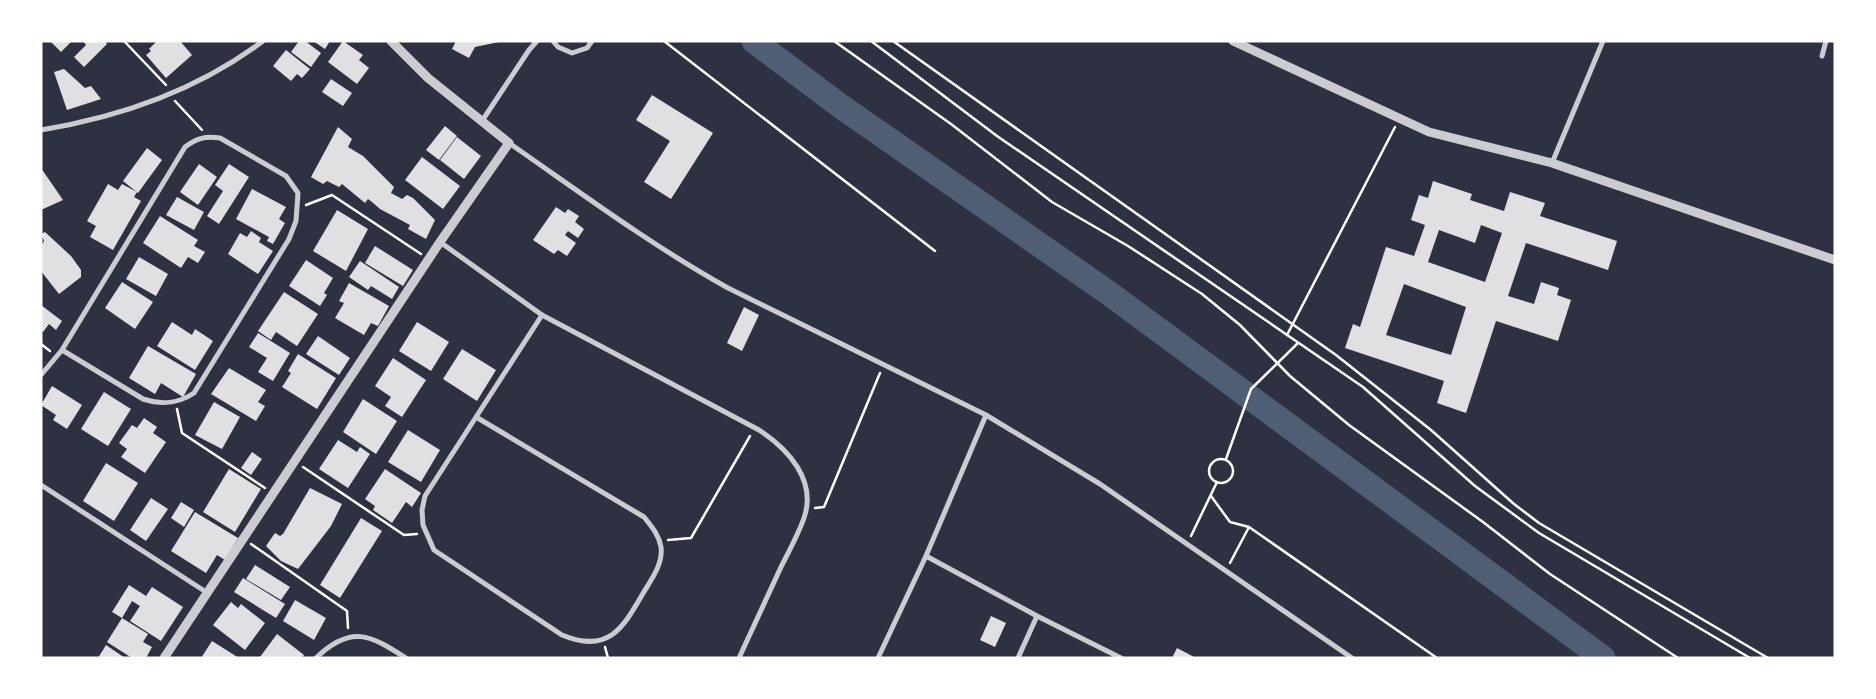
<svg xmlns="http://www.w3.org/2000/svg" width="1876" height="699" viewBox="0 0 1876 699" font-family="'DM Sans',sans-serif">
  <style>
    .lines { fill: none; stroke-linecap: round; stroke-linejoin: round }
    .river { stroke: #4f5d75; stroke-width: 25 }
    .building { fill: #e0e0e3; fill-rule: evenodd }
    .path { stroke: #fff; stroke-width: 2.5 }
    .minor { stroke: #caccd0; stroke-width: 5 }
    .tertiary { stroke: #caccd0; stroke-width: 9 }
  </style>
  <rect width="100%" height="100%" fill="#2d3142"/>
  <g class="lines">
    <path class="river" d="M754,41L839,105L1110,294L1603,658"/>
  </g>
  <g class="building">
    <path d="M50,41H72L61,52Z"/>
    <path d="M83,41H105L107,44L84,67L74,57L86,45Z"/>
    <path d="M157,41H180L192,55L166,78L146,55L151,51L149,49Z"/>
    <path d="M299,41H305L321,53L311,67L291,52Z"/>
    <path d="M313,41H330L325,49Z"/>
    <path d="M343,41L363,55L359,60L369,68L357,84L328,62Z"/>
    <path d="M456,41H499V42L475,47L469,58L452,49Z"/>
    <path d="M286,50L310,69L302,78L297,74L291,81L273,66Z"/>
    <path d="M64,69L85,88L91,86L101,99L67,110L54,72Z"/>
    <path d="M331,79L352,93L343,106L322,92Z"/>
    <path d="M652,95L713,133L671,199L644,182L670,141L636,120Z"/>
    <path d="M445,126L457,136L439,160L426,150Z"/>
    <path d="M338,127L352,139L348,147L363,156L394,187L391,193L402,199L407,195L413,198L435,220L426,239L408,229L410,225L380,209L372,202L368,199L365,203L342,184L339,187L327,181L323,184L311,177Z"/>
    <path d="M457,137L481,156L464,179L440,160Z"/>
    <path d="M147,148L162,160L138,193L123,181Z"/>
    <path d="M422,157L460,186L443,209L405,180Z"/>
    <path d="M199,164L217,177L198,205L180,192Z"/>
    <path d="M229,164L249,177L219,224L207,216L223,191L215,185Z"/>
    <path d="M41,168L63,200L41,210Z"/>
    <path d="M1433,181L1472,194L1470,200L1504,211L1510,192L1545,203L1540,216L1617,241L1608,270L1526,243L1508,296L1534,304L1541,282L1559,288L1557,295L1571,300L1558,341L1496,321L1466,413L1437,403L1444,381L1345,348L1353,324L1360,327L1386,247L1414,256L1425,225L1411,220L1419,195L1428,198ZM1481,225L1502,233L1485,282L1428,262L1439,230L1475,243ZM1404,284L1466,307L1451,355L1386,335Z"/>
    <path d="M108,184L118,190L122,184L137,192L134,197L141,201L113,250L90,237L96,226L87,221Z"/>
    <path d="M252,189L286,207L279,219L285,223L273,244L267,241L269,237L236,219Z"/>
    <path d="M177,197L204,212L194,230L166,215Z"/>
    <path d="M556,207L565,213L568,209L579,216L575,222L584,229L578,238L568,231L565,235L576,243L567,256L558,250L554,254L533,240Z"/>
    <path d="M337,210L368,229L346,271L313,251Z"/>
    <path d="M160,216L198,240L194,246L205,252L198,263L188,257L181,268L143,243Z"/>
    <path d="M251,231L261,238L259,242L273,251L258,274L228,254L240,233L247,237Z"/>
    <path d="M45,232L71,256L81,270V277L59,294L41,271V246L44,241L41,234Z"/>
    <path d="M375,246L413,270L403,286L365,263Z"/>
    <path d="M139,257L168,274L156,296L126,279Z"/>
    <path d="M306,260L333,278L324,293L327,295L320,306L289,286Z"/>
    <path d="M360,261L399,287L392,299L371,286L368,290L349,277Z"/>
    <path d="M122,282L153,302L135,329L105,308Z"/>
    <path d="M349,283L389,306L378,326L371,323L364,335L335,318L344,303L339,301Z"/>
    <path d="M284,292L318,314L297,346L276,332L271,340L258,331Z"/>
    <path d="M41,305L62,321L56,330L49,324L43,332L41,330Z"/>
    <path d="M744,307L759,315L742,351L727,343Z"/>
    <path d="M172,322L192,335L195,329L213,341L195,370L157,346Z"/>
    <path d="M417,322L449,342L431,371L399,351Z"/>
    <path d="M258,333L290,353L273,381L258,372L267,358L249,347Z"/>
    <path d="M318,336L350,358L339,375L306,354Z"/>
    <path d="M148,346L196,374L183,397L161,383L155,394L129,378Z"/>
    <path d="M462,349L496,370L477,401L443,379Z"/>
    <path d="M298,354L336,378L317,409L282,387L291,373L288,371Z"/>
    <path d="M393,358L426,380L402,417L385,406L391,397L375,386Z"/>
    <path d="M229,368L266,390L258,402L265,406L256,421L211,394Z"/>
    <path d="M52,386L82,405L67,429L53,420L56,415L41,405Z"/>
    <path d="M104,392L131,409L108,446L81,429Z"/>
    <path d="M363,399L397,421L376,454L343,432Z"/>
    <path d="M214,402L240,417L222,449L195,435Z"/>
    <path d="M144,418L157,427L153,433L166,442L145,473L121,457L127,449L119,443L132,425L137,428Z"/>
    <path d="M408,430L440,450L421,482L388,462Z"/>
    <path d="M338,440L357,452L360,447L370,454L348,488L319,469Z"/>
    <path d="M252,452L262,459L251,475L241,468Z"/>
    <path d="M106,463L138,483L114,521L83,501Z"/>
    <path d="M229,469L261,489L235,532L203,512Z"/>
    <path d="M385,469L421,493L412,507L406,502L392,523L373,510L375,506L365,499Z"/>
    <path d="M310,488L342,504L331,526L298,569L281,561L266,546L275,533L280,536L283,534Z"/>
    <path d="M151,498L168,509L146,541L130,530Z"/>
    <path d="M181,502L194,510L184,527L171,518Z"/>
    <path d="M195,512L238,538L225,560L217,555L206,573L171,551Z"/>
    <path d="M361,518L382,531L340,598L320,585Z"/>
    <path d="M255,565L290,587L281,600L246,579Z"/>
    <path d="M243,578L285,604L276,618L234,592Z"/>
    <path d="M129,585L146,596L152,587L183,607L161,641L130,621L140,606L132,601L122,618L112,612Z"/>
    <path d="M295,600L326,618L314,640L283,621Z"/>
    <path d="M231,602L238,608L241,604L265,623L245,650L213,625Z"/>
    <path d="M991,616L1006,623L995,647L980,640Z"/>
    <path d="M122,618L148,634L143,642L152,647L146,658H132L107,642Z"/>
    <path d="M277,634L304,655L302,658L260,657Z"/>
    <path d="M212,641L239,658H201Z"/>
    <path d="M106,645L125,658H98Z"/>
    <path d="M1177,648L1196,658H1172Z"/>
  </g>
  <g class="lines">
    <g class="path">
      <path d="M124,41L166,85"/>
      <path d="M664,41L935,251"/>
      <path d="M834,41L951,124L1052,202L1128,246L1202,294L1240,325L1290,376L1349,425L1483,522L1550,574L1678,658"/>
      <path d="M871,41L997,136L1363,387L1475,486L1539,533L1750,658"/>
      <path d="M893,41L1336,355L1431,430L1514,504L1539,523L1768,658"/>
      <path d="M175,101L202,130"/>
      <path d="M306,205L332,195L421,254"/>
      <path d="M1287,335L1395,127"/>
      <path d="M41,344L50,351"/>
      <path d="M177,409L182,433L265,488"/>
      <path d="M1226,459L1251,389L1298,343"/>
      <circle cx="1221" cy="471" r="12"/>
      <path d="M303,467L404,535L417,534"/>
      <path d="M1211,496L1230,522L1249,527L1437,658"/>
      <path d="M815,508L824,507L880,373"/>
      <path d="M1191,536L1217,482"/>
      <path d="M668,540L691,538L750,436"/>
      <path d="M251,544L347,611L348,628"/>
      <path d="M1230,563L1249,527"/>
      <path d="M605,647L608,658"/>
    </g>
    <g class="minor">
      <path d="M553,41L558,47L572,53L587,48L592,41"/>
      <path d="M1822,56L1826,41"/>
      <path d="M482,121L529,50L537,41"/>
      <path d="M41,130C120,117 198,90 263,41"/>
      <path d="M509,143C581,193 651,245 728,288L986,415L1100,484L1352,658"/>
      <path d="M1552,163L1603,41"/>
      <path d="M440,242L542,315L759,430C788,449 817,480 804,518C798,535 789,551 781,567C767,597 753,628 739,658"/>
      <path d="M41,375L62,350L185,147C197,138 205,136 220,138L286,176L298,193L296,221L289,239L194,393C178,404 162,405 143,399L62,350"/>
      <path d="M476,417L644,517C652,527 659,535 661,547C663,563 653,577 645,590C624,626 610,655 562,635L434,550L423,525L422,510L425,496L542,315"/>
      <path d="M41,485L206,592"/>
      <path d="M926,556L1037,616L1121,658"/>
      <path d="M316,658C351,624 370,635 406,658"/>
      <path d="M878,658L926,556L986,415"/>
      <path d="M1018,658L1037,616"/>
    </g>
    <g class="tertiary">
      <path d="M1233,41L1429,132L1552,163L1835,260"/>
      <path d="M164,658L440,242L509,143L428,78L391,41"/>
    </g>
  </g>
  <rect width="1876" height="699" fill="none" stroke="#ffffff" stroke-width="85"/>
</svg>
